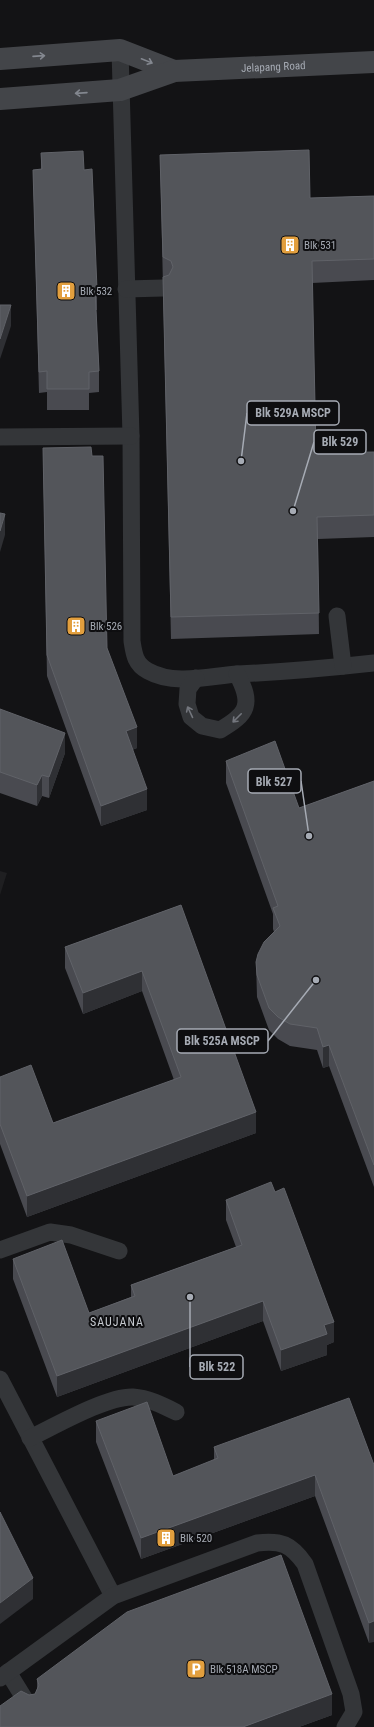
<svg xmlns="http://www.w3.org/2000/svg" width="374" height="1727" viewBox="0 0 374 1727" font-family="'Roboto Condensed',sans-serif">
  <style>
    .built { fill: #1f1f21 }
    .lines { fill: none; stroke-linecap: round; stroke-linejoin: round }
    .lane { stroke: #343639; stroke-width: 17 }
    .secondary { stroke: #434549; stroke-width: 22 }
    .wall { fill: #494a50 }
    .shaded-wall { fill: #2f3034 }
    .building { fill: #53555a; stroke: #606268 }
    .oneway { stroke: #83878f }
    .oneway2 { stroke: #73767d }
    .labels { text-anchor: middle; stroke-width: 4; stroke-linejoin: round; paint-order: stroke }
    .street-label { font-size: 11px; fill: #a6abb4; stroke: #0e0e10 }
    .poi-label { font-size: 11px; fill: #a6abb4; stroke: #0e0e10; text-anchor: start }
    .neighbourhood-label { font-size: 12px; letter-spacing: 1px; fill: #c6cad0; stroke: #0e0e10 }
    .leader { fill: none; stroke: #a6abb4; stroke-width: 1.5 }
    .callout-dot { fill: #a6abb4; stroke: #0e0e10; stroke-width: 1.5 }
    .callout { fill: #0e0e10; stroke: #a6abb4; stroke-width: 1.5 }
    .callout-label { font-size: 12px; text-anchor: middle; font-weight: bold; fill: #a6abb4 }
  </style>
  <rect width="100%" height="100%" fill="#131315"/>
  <path class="built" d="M0,871L7,873L0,895Z"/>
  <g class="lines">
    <g class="lane">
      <path d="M120,50L131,436L132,641C134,654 135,664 148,671C175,686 209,676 238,674C283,672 329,668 374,663"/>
      <path d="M126,289L163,288"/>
      <path d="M0,437L131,436"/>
      <path d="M337,616L343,666"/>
      <path d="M196,678L188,689L187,704L191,717L202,726L220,730C248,714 253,704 237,674"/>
      <path d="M0,1250L50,1232L71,1235L119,1251"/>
      <path d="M0,1379L113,1596"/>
      <path d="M30,1438C55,1426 107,1396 133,1397C148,1398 162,1405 176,1412"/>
      <path d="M8,1672L29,1706"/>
      <path d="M0,1678L113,1596L257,1543C281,1540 291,1544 305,1564L351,1694L354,1712L345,1727"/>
    </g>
    <g class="secondary">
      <path d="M0,59L120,50L174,71"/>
      <path id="s1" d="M0,99L120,90L174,71L374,62"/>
    </g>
  </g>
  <g class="wall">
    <path d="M41,153L84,170L97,289V310H96L99,371V392L89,393V410H47V392L39,393L33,170L41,169Z"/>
    <path d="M160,155L310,198L374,196V280L312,283L316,453L374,452V537L318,539L319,634L171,639Z"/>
    <path d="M43,448L92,456L107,648L137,748L132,750L147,810L101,826L47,676Z"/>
    <path d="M0,709L65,753L49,798L42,796L37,806L0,793Z"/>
    <path d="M226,761L299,808L374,781V1187L329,1066L323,1068L317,1050L290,1046L278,1039L269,1030L257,997L256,962L274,932L273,929V914L226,783Z"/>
    <path d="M181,905L256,1133L27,1217L0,1144V1077L53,1123L174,1080L142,991L83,1014L65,968V947Z"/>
    <path d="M226,1200L334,1342L327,1345V1355L281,1371L263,1321L57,1397L13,1279V1259L89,1313L131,1297V1285L236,1247L226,1220Z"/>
    <path d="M96,1421L173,1476L214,1460V1447L374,1465L369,1643L315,1496L141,1559L96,1442Z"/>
    <path d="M37,1679L332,1715L299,1727H0L29,1695L35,1694L37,1689Z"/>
  </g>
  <g class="shaded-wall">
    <path d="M11,305V326L0,359V339Z"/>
    <path d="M5,514V535L0,552V531Z"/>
    <path d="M137,727V748L126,752V731Z"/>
    <path d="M65,733V753L49,798V777Z"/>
    <path d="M42,775V796L37,806V785Z"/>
    <path d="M147,789V810L101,826V806Z"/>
    <path d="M142,971V991L83,1014V993Z"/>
    <path d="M329,1045V1066L323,1068V1047Z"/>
    <path d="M256,1112V1133L27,1217V1196Z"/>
    <path d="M263,1301V1321L57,1397V1376Z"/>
    <path d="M334,1322V1342L327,1345V1355L281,1371V1350L324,1325Z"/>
    <path d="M315,1475V1496L141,1559V1538Z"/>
    <path d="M33,1578V1599L0,1624V1603Z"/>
    <path d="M374,1621V1642L369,1643V1623Z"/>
    <path d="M332,1694V1715L299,1727H243Z"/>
  </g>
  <g class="building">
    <path d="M309,150L310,198L374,196V259L312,261L316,453L374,452V515L317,517L319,613L171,617L163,277L169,275L173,267L171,261L163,257L160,155Z"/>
    <path d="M83,151L84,170L92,169L97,289H95L99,371L89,372V389H47V371L39,372L33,170L42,169L41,153Z"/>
    <path d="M0,305H11L0,339Z"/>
    <path d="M91,447L92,456H103L107,648L137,727L126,731L147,789L101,806L47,655L43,448Z"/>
    <path d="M0,513L5,514L0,531Z"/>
    <path d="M0,709L65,733L49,777L42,775L37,785L0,772Z"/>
    <path d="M275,741L299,808L374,781V1165L329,1045L323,1047L317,1028L290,1024L278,1017L269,1008L257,975L256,962L258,954L264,942L280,926L273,908L278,906L226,761Z"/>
    <path d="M181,905L256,1112L27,1196L0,1124V1077L31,1065L53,1123L181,1077L142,971L83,993L65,947Z"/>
    <path d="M271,1182L275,1192L284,1188L334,1322L324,1325L327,1334L281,1350L263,1301L57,1376L13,1259L62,1240L89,1313L135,1296L131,1285L242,1245L226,1200Z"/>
    <path d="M349,1398L374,1465V1621L369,1623L315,1475L141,1538L96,1421L147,1402L173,1476L218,1458L214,1447Z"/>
    <path d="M0,1512L33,1578L0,1603Z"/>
    <path d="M281,1555L332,1694L243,1727H0V1706L21,1691L29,1695L35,1694L39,1685L37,1679L127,1612Z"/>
  </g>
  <defs><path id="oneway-shaft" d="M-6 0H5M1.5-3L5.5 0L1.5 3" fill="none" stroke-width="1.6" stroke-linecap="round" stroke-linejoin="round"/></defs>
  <g class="oneway">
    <use href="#oneway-shaft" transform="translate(39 56) rotate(-4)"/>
    <use href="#oneway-shaft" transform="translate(147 61) rotate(22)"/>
    <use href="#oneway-shaft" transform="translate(81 93) rotate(176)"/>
  </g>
  <g class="oneway2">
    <use href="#oneway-shaft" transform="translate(190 712) rotate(-115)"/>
    <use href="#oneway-shaft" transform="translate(237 718) rotate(135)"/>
  </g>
  <defs>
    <g id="building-square" transform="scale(1)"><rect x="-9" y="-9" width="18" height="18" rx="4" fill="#e29f3e" stroke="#0e0e10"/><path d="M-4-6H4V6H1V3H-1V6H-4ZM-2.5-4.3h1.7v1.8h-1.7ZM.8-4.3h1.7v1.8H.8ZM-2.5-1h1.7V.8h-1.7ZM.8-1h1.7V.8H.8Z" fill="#fff"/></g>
    <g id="parking-square" transform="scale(1)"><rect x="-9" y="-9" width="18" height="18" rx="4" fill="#e29f3e" stroke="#0e0e10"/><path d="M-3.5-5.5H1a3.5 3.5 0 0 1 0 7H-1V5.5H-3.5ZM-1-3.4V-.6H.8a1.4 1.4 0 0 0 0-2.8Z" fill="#fff"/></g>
  </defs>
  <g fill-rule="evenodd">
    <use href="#building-square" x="290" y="245"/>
    <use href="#building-square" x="66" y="291"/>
    <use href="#building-square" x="76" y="626"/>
    <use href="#building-square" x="166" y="1538"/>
    <use href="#parking-square" x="196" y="1669"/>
  </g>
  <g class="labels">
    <g class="street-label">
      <text dy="4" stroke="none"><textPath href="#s1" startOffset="277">Jelapang Road</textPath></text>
    </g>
    <g class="poi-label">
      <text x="304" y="249">Blk 531</text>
      <text x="80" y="295">Blk 532</text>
      <text x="90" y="630">Blk 526</text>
      <text x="180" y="1542">Blk 520</text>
      <text x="210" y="1673">Blk 518A MSCP</text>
    </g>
    <g class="neighbourhood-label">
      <text x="117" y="1326">SAUJANA</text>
    </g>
  </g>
  <path class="leader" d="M241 461L247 413M293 511L314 442M309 836L301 781M316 980L268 1041M190 1297L190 1367"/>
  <g class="callout-dot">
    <circle cx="241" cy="461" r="4"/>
    <circle cx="293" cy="511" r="4"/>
    <circle cx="309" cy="836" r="4"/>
    <circle cx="316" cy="980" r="4"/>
    <circle cx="190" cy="1297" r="4"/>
  </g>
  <g class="callout">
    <rect x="247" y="401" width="92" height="24" rx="4"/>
    <rect x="314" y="430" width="52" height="24" rx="4"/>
    <rect x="248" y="769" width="53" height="24" rx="4"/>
    <rect x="177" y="1029" width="91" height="24" rx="4"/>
    <rect x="190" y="1355" width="53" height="24" rx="4"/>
  </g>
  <g class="callout-label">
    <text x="293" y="417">Blk 529A MSCP</text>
    <text x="340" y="446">Blk 529</text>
    <text x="274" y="786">Blk 527</text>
    <text x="222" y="1045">Blk 525A MSCP</text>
    <text x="217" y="1371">Blk 522</text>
  </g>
</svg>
